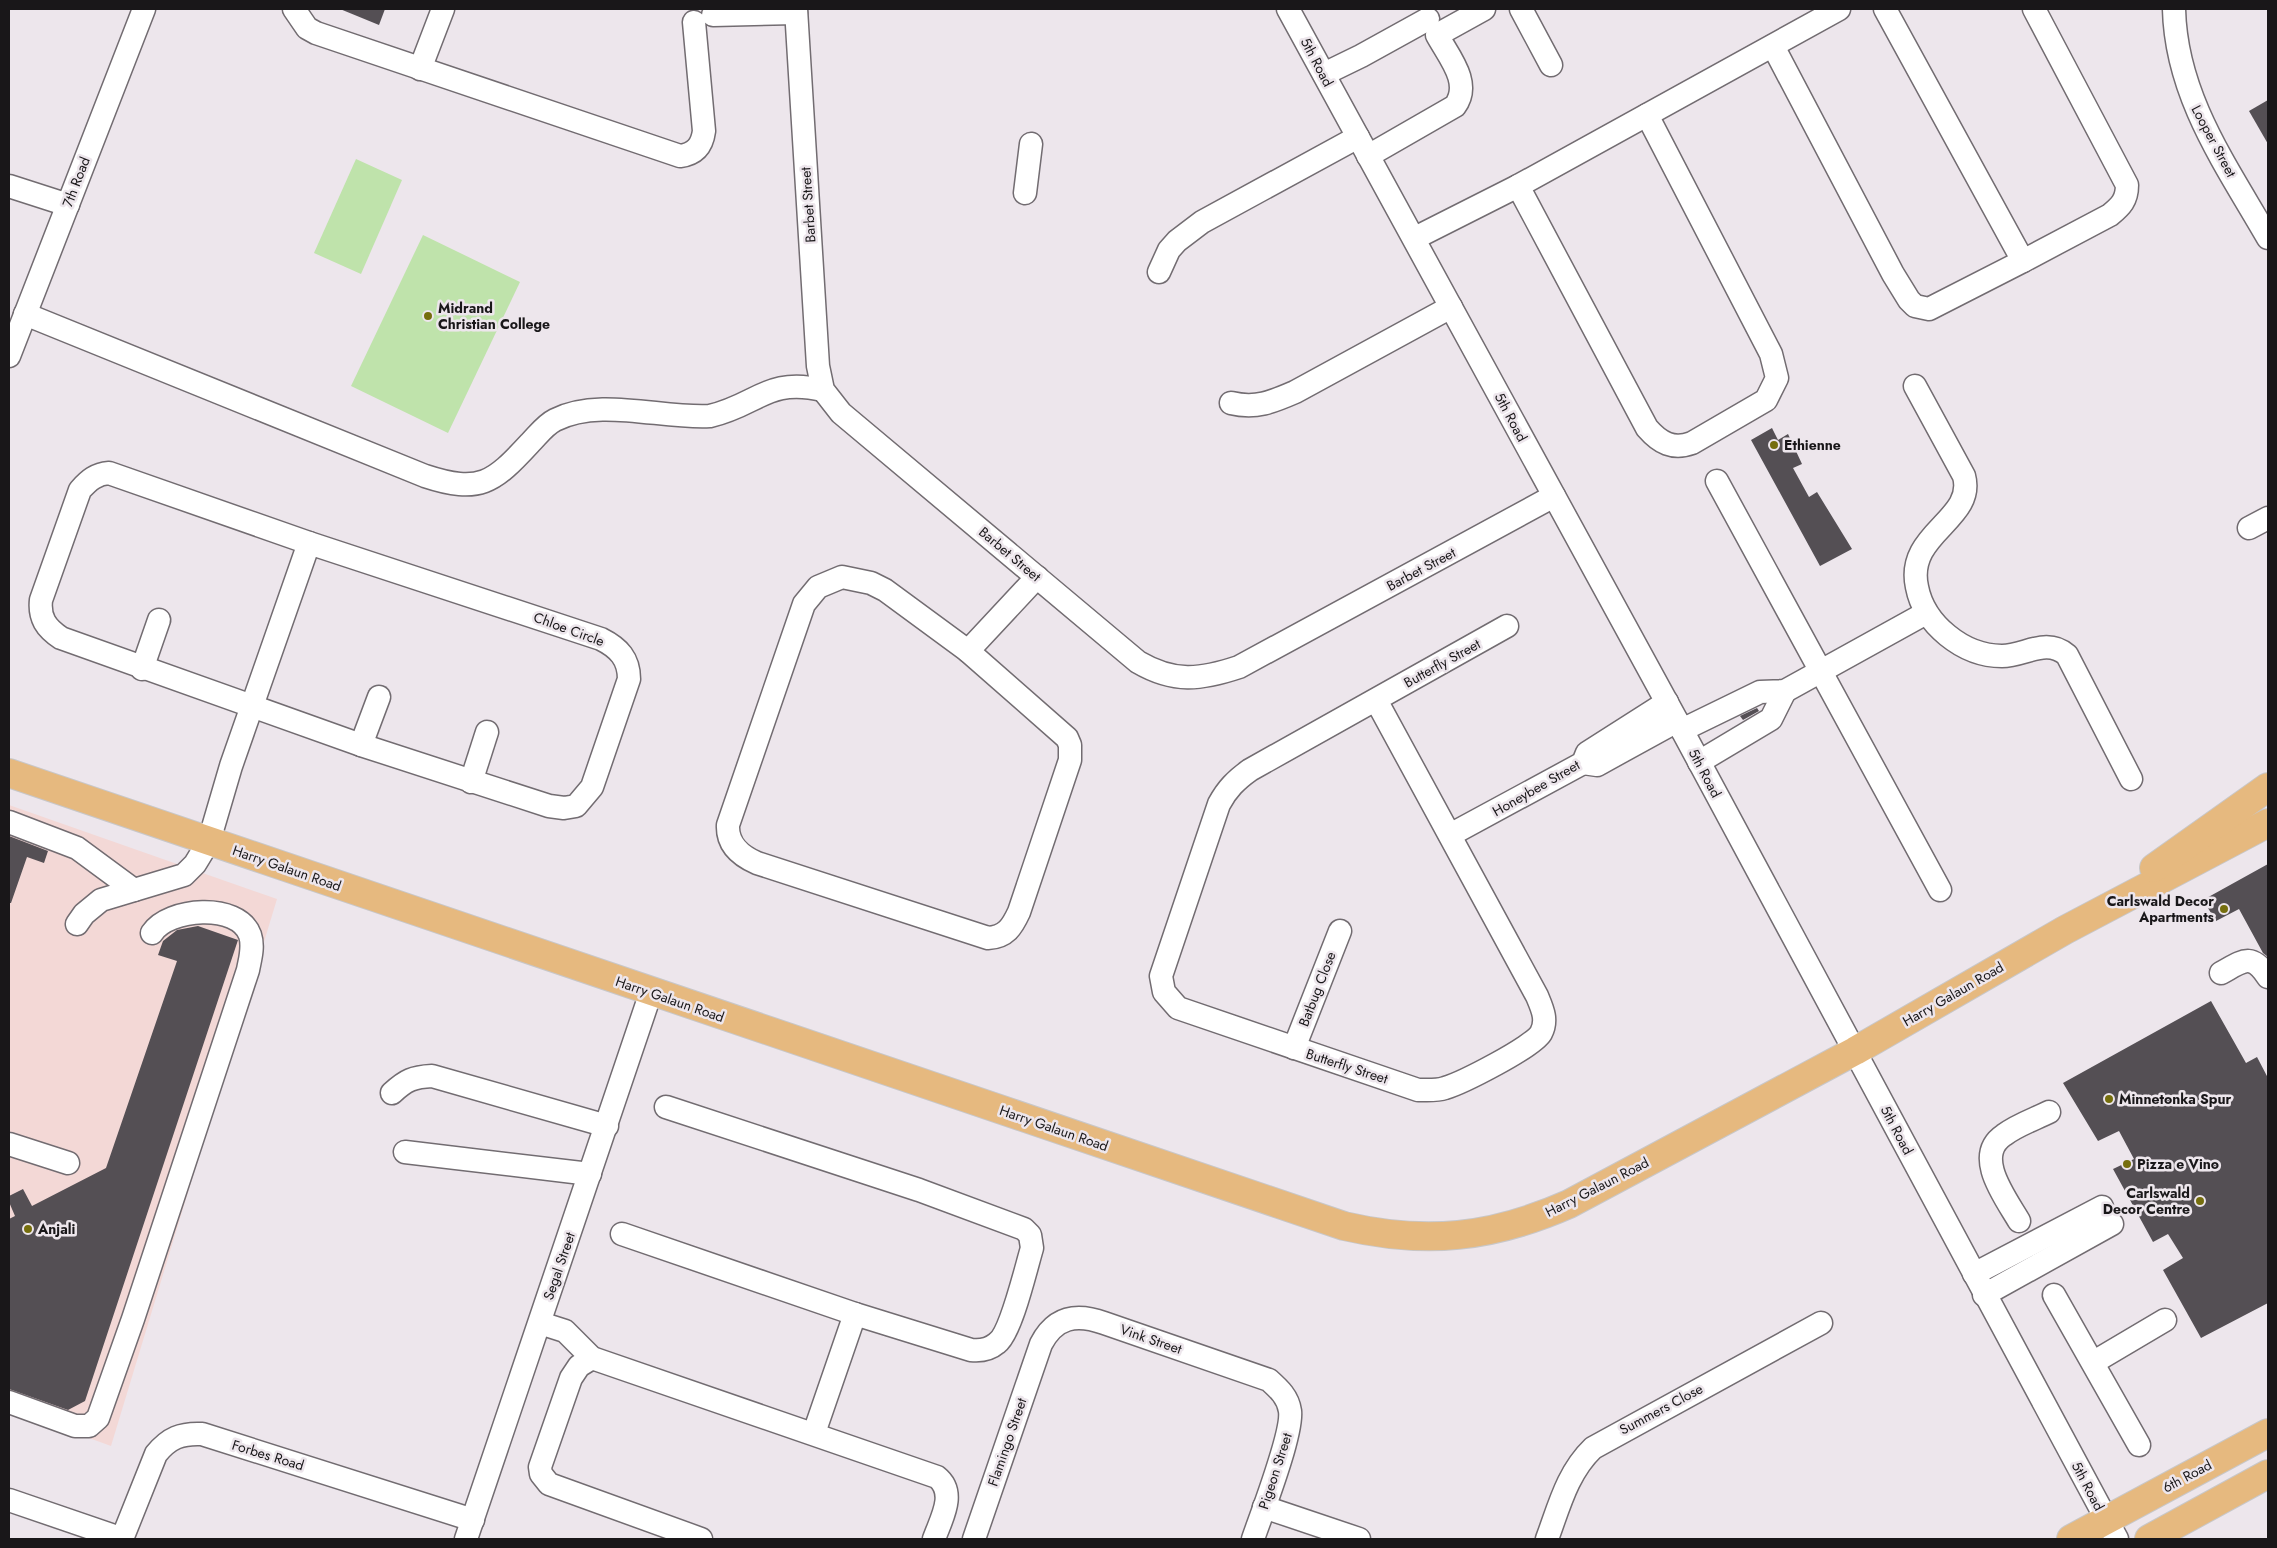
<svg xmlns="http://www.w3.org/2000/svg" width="2277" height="1548" viewBox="0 0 2277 1548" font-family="Jost,sans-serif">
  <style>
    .commercial { fill: #f3d8d6 }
    .green { fill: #bfe3ab }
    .building { fill: #544f54 }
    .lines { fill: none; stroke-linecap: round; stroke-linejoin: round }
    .minor-casing { stroke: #726c71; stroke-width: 25 }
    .major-casing { stroke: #c8c7c8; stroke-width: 30 }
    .minor { stroke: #fff; stroke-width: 22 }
    .major { stroke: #e6b97f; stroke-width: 28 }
    .poi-dot { fill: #756e0d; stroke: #ede6ec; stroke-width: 2 }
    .labels { text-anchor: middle; stroke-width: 5; stroke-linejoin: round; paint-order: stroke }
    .street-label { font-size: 14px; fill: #191719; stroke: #ede6ec }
    .poi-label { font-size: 14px; font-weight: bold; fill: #191719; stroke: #ede6ec; text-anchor: start }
  </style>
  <rect width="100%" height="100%" fill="#ede6ec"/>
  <path class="commercial" d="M9,805L277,899L111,1446L9,1409Z"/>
  <g class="green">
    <path d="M356,159L402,180L361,274L314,253Z"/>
    <path d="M423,235L520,282L448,433L351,386Z"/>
  </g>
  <g class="building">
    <path d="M340,9H385L379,25Z"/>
    <path d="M2268,100V144L2249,111Z"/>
    <path d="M1772,428L1778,440L1788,434L1802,464L1793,468L1809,497L1817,492L1852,549L1820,566L1751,440Z"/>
    <path d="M1757,708L1759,711L1743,720L1740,716Z"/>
    <path d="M9,836L48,851L44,863L27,857L11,903H9Z"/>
    <path d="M2268,864V957L2263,953L2239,909L2216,921L2203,900Z"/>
    <path d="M198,926L238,940L85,1401L68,1410L9,1389V1219L15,1216L9,1202V1196L23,1189L32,1206L106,1168L177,961L158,955L163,941L177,930Z"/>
    <path d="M2211,1001L2246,1063L2257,1057L2268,1078V1303L2201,1338L2163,1270L2183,1258L2168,1234L2153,1242L2113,1169L2134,1159L2119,1131L2098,1141L2063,1083Z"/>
  </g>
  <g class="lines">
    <g class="minor-casing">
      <g id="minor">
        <path d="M294,9L307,28L316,33L680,156C695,154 702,146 704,131L694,22"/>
        <path d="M796,9L818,366L823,390L841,413L1138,662C1174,683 1200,680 1239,667L1554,496"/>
        <path d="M1288,9L1682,730L2117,1539"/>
        <path d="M1521,9L1551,65"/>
        <path d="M1885,9L2023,261L2110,215C2121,206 2127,200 2127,185L2034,9"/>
        <path d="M2174,9C2176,96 2226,165 2268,238"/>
        <path d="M713,15L796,13"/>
        <path d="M1773,46L1893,274L1909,300L1915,306L1929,309L2023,261"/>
        <path d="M420,69L443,9"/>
        <path d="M1324,74L1361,56L1428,19"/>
        <path d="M1368,156L1455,106C1472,83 1449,57 1437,35L1484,9"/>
        <path d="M9,186L68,205"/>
        <path d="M1518,186L1647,428C1660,443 1673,450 1692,443L1766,400L1777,378L1771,354L1647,115"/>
        <path d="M1025,193L1031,144"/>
        <path d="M1415,238L1518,186L1839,9"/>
        <path d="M1159,272L1169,250L1177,241L1202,222L1358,137"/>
        <path d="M25,314L425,476C480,494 493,483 530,443C538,435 545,425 555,420C599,397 662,419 710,416C758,405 767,377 823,390"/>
        <path d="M9,356L144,9"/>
        <path d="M1915,386L1964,476C1976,520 1905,533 1917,587C1924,624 1963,656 2002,656C2025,656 2046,637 2067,655L2131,779"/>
        <path d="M1231,403C1256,409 1272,402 1295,392L1451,307"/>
        <path d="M109,473L309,543L601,639C619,648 629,659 629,679L592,787L576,806L564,808L549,806L361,745L61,638C46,628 39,618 41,600L80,490C89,480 96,474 109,473Z"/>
        <path d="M1717,481L1940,890"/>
        <path d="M2249,528L2268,518"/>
        <path d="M842,577L871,583L885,590L968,651L1067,738L1070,745V760L1019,912C1012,927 1006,937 988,938L757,863C741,856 727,845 728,825L804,604L818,587Z"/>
        <path d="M968,651L1037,577"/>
        <path d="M142,669L159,620"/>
        <path d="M1376,700L1537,996C1542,1008 1548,1020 1541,1033C1533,1047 1462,1083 1445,1088C1436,1091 1428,1090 1418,1090L1178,1008L1164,992L1161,976L1219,804C1227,789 1236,780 1250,770L1507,626"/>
        <path d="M1682,730L1760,692L1785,691L1926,613"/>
        <path d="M361,745L379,697"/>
        <path d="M1699,762L1771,719L1785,691"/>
        <path d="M1583,763L1597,765L1677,721"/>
        <path d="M471,782L487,732"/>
        <path d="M9,822L77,848L134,890"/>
        <path d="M1450,835L1583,763L1587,753L1667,702"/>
        <path d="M77,924L84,914L101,900L184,875L195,864L209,841L231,766L309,543"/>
        <path d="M2221,973C2243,961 2251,952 2268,977"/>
        <path d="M1294,1048L1340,931"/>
        <path d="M392,1093C406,1080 413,1077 432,1076L607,1126"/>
        <path d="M9,1144L68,1163"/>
        <path d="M405,1152L590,1174"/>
        <path d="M2019,1221C2005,1197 1973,1156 2004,1135C2017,1125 2035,1119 2049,1112"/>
        <path d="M622,1234L855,1314L971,1350C980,1351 990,1349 997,1343C1011,1333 1026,1268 1032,1248L1030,1235L1024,1229L919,1190L666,1107"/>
        <path d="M1974,1274L2102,1207"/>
        <path d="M1984,1295L2112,1224"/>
        <path d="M2054,1295L2139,1445"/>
        <path d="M540,1323L565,1331L592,1358L937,1477C957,1493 941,1519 934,1539"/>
        <path d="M592,1358L579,1366L571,1378L540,1467L541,1474L549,1484L701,1539"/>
        <path d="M2094,1362L2165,1320"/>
        <path d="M9,1402L75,1426H89L98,1418L133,1319L248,970C250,959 254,947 250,935C238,902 168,908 152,933"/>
        <path d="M814,1433L855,1314"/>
        <path d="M9,1500L123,1539"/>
        <path d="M1264,1507L1359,1539"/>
        <path d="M122,1539L156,1454C169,1438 181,1433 202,1434L473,1520"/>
        <path d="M466,1539L651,992"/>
        <path d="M974,1539L1041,1344C1055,1317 1076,1313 1104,1323L1269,1380C1279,1389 1288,1397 1290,1411C1293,1433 1262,1513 1253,1539"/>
        <path d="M1547,1539C1559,1507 1567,1473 1593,1448L1821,1323"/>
      </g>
    </g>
    <g class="major-casing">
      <g id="major">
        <path d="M9,773L1344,1226C1426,1245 1492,1238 1569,1204L1855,1051L2065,930L2268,823"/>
        <path d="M2154,868L2268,787"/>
        <path d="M2071,1539L2268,1433"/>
        <path d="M2149,1539L2268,1474"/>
      </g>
    </g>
    <use href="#minor" class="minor"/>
    <use href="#major" class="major"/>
  </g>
  <g class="poi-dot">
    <circle cx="428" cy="316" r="5"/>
    <circle cx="1774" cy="445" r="5"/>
    <circle cx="2224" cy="909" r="5"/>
    <circle cx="2109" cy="1099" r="5"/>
    <circle cx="2127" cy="1164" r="5"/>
    <circle cx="2200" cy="1201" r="5"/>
    <circle cx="28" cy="1229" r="5"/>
  </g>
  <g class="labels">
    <g class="street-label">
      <text transform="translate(1317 62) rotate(62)" y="5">5th Road</text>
      <text transform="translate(2214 141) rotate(62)" y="5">Looper Street</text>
      <text transform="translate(76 182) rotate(-69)" y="5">7th Road</text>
      <text transform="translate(808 205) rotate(-94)" y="5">Barbet Street</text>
      <text transform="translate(1511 417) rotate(62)" y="5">5th Road</text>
      <text transform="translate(1010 554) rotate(40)" y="5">Barbet Street</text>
      <text transform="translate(1421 569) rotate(-28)" y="5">Barbet Street</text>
      <text transform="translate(569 629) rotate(20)" y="5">Chloe Circle</text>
      <text transform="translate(1442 663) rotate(-29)" y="5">Butterfly Street</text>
      <text transform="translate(1705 773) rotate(62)" y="5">5th Road</text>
      <text transform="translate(1536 788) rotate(-30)" y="5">Honeybee Street</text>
      <text transform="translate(287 868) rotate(19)" y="5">Harry Galaun Road</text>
      <text transform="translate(1317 989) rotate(-69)" y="5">Batbug Close</text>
      <text transform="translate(1953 994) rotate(-30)" y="5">Harry Galaun Road</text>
      <text transform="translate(670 999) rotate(19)" y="5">Harry Galaun Road</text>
      <text transform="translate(1347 1066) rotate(18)" y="5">Butterfly Street</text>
      <text transform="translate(1054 1128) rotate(19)" y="5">Harry Galaun Road</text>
      <text transform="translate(1897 1130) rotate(62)" y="5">5th Road</text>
      <text transform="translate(1597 1187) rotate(-27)" y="5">Harry Galaun Road</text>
      <text transform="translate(559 1266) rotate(-71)" y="5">Segal Street</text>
      <text transform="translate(1151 1339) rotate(19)" y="5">Vink Street</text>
      <text transform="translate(1661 1409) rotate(-28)" y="5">Summers Close</text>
      <text transform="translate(1007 1442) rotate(-71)" y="5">Flamingo Street</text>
      <text transform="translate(268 1455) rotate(17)" y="5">Forbes Road</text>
      <text transform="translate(1275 1471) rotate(-72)" y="5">Pigeon Street</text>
      <text transform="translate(2187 1476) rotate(-28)" y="5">6th Road</text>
      <text transform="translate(2088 1486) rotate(62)" y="5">5th Road</text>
    </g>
    <g class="poi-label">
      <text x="438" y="313">Midrand<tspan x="438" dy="16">Christian College</tspan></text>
      <text x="1784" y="450">Ethienne</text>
      <text x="2214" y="906" text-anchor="end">Carlswald Decor<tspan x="2214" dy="16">Apartments</tspan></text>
      <text x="2119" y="1104">Minnetonka Spur</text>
      <text x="2137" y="1169">Pizza e Vino</text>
      <text x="2190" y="1198" text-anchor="end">Carlswald<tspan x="2190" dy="16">Decor Centre</tspan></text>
      <text x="38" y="1234">Anjali</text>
    </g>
  </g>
  <rect width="2277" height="1548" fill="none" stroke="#191719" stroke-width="20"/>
</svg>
